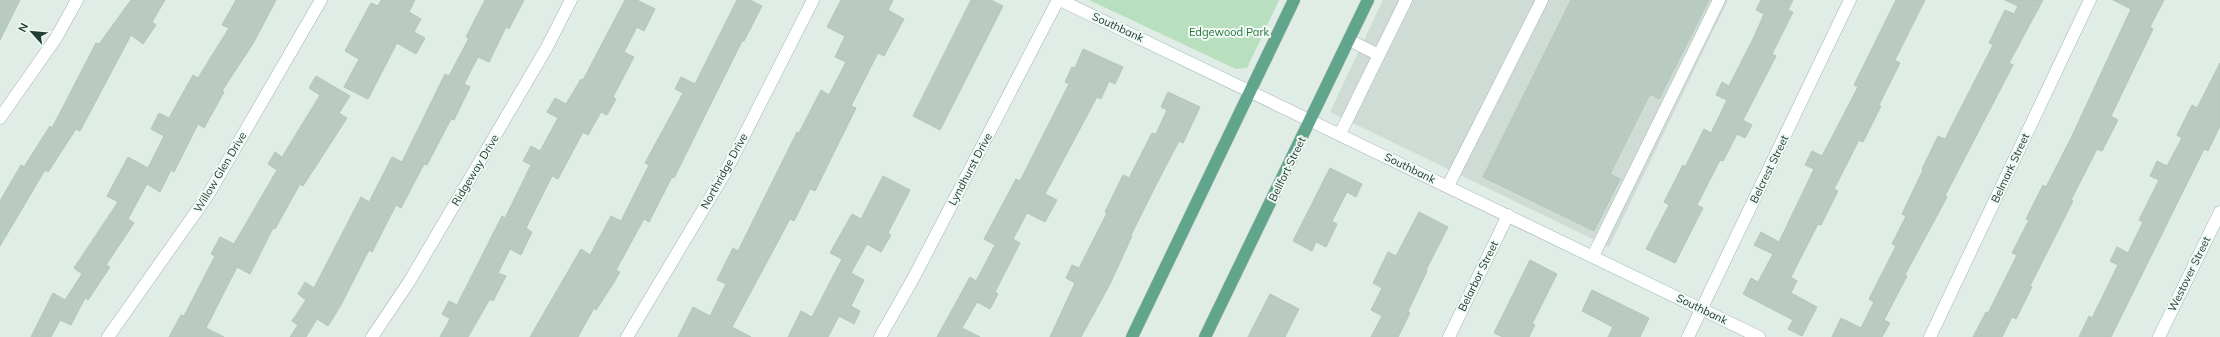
<svg xmlns="http://www.w3.org/2000/svg" width="2220" height="337" viewBox="0 0 2220 337" font-family="Mulish,sans-serif">
  <style>
    .built { fill: #cfdcd5 }
    .green { fill: #b8dfbe }
    .building { fill: #b9cac1; stroke: #b2c6bc }
    .lines { fill: none; stroke-linecap: round; stroke-linejoin: round }
    .minor-casing { stroke: #a3b4ad; stroke-width: 13 }
    .major-casing { stroke: #c1c9c6; stroke-width: 13 }
    .minor { stroke: #fff; stroke-width: 12 }
    .major { stroke: #62a58d; stroke-width: 12 }
    .labels { text-anchor: middle; stroke-width: 4; stroke-linejoin: round; paint-order: stroke }
    .street-label { font-size: 11px; fill: #203e33; stroke: #f1f9f4 }
    .park-label { font-size: 11px; fill: #27783e; stroke: #f1f9f4 }
  </style>
  <rect width="100%" height="100%" fill="#e0ece6"/>
  <path class="built" d="M1383,0H1728L1609,247L1330,112Z"/>
  <path class="green" d="M1089,0H1279L1247,68L1236,69Z"/>
  <g class="building">
    <path d="M0,0H20L0,40Z"/>
    <path d="M131,0H165L152,22L156,25L143,44L131,35L80,131L76,129L48,172L45,170L0,246V201L21,165L24,167L50,126L52,128L96,43L99,44Z"/>
    <path d="M236,0H276L254,42L222,91L224,92L204,128L198,124L174,172L171,170L160,192L147,184L128,219L134,223L106,265L110,267L88,300L85,298L71,325L60,320L51,337H31L53,293L65,300L82,274L74,268L118,202L107,196L128,157L148,168L164,136L151,129L159,113L169,118L193,75L198,78L229,28L222,25Z"/>
    <path d="M381,0H415L409,12L421,19L414,32L425,38L416,54L397,43L368,99L344,87L359,59L345,51L371,3L378,6Z"/>
    <path d="M485,0H524L509,29L506,27L489,62L478,57L464,84L470,87L454,120L451,119L427,165L424,164L401,208L396,205L372,252L369,250L341,305L328,326L317,319L306,337H290L298,325L292,321L306,300L298,294L305,282L314,288L361,197L369,202L392,157L402,162L445,74L449,76L469,38L466,37Z"/>
    <path d="M625,0H637L655,9L644,31L637,27L624,52L634,57L613,97L616,99L607,115L601,112L588,135L583,132L558,179L552,176L526,228L532,232L521,255L510,249L498,273L506,276L493,301L490,299L468,337H440L450,319L442,314L449,301L457,305L502,216L505,218L531,165L523,161L531,146L540,151L558,118L547,112L555,98L566,104L581,79L583,80Z"/>
    <path d="M737,0H750L762,6L744,41H742L674,178L672,177L649,222L644,219L616,270L620,272L613,284L596,310L594,308L578,337H530L581,249L590,255L611,216L621,221L649,165L645,163L683,93L675,89L681,77L695,84Z"/>
    <path d="M841,0H893L888,10L904,19L884,56L878,53L851,106L856,108L815,191L810,189L794,221L790,219L732,327L751,337H678L693,307L710,316L726,284L717,280L733,248L738,251L797,132L799,133L821,90L829,95L846,62L835,57L845,36L827,27Z"/>
    <path d="M971,0H991L1003,6L940,130L913,116Z"/>
    <path d="M1571,0H1709L1659,99L1650,94L1610,174L1620,179L1594,231L1483,177Z"/>
    <path d="M1761,0H1793L1788,10L1793,12L1772,54L1776,56L1743,120L1752,125L1745,138L1737,134L1723,161L1720,160L1697,205L1703,208L1675,263L1646,249L1669,205L1664,202L1683,165L1685,167L1704,129L1711,133L1727,100L1716,95L1722,82L1729,86L1754,37L1764,14L1756,10Z"/>
    <path d="M1896,0H1925L1895,60L1900,63L1879,105L1881,106L1863,142L1859,140L1834,189L1838,191L1821,225L1818,224L1791,277L1797,281L1791,293L1817,307L1802,336L1788,329L1793,320L1743,294L1751,278L1758,282L1773,254L1754,245L1761,232L1779,242L1814,169L1805,165L1812,151L1822,156L1858,87L1854,85Z"/>
    <path d="M2005,0H2043L2009,63L2013,65L1945,196L1947,197L1905,275L1907,276L1884,320L1890,323L1882,337H1832L1841,318L1861,328L1874,302L1869,299L1896,246L1892,244L1906,216L1902,214L1923,170L1922,169L1938,136L1945,139L1993,45L1989,43L2005,10L2014,14L2018,6Z"/>
    <path d="M2113,0H2164L2150,27L2153,29L2111,116L2118,120L2102,151L2097,149L2071,200L2073,201L2030,286L2032,287L2016,319L2012,317L2002,337H1973L1986,312L1988,313L2017,255L2012,253L2029,220L2026,219L2043,185L2046,187L2072,136L2131,9Z"/>
    <path d="M1083,49L1123,67L1115,84L1109,81L1101,99L1097,97L1045,194L1057,200L1045,222L1027,213L1013,239L1020,243L995,292L998,294L990,309L977,302L962,328L980,337H937L970,277L976,281L995,245L984,239L1016,179L1020,181L1069,84L1065,82L1072,67L1075,68Z"/>
    <path d="M2220,63V126L2208,151L2204,149L2111,337H2079L2089,316L2092,318L2118,265L2110,261L2117,247L2128,253L2143,222L2139,220L2159,180L2150,176L2157,161L2167,166L2182,138L2177,135L2192,105L2197,108Z"/>
    <path d="M316,76L350,96L339,113L347,118L303,186L300,184L275,229L273,228L250,274L237,267L206,328L224,337H169L181,315L184,316L215,256L211,254L220,237L234,244L277,170L268,164L275,152L282,157L320,95L309,88Z"/>
    <path d="M1168,92L1200,107L1183,143L1179,141L1157,183L1131,235L1132,236L1110,284L1081,337H1050L1075,283L1066,278L1072,265L1079,268L1107,213L1105,212L1123,175L1129,178L1152,133L1156,134L1167,110L1161,107Z"/>
    <path d="M1330,168L1362,184L1356,197L1347,192L1332,221L1337,224L1326,247L1316,242L1312,251L1293,241Z"/>
    <path d="M883,176L910,190L888,233L891,235L881,252L867,244L851,273L864,280L851,306L860,311L854,324L839,316L828,337H788L801,311L812,317L842,259L830,253L852,214L861,219Z"/>
    <path d="M1419,212L1448,227L1426,270L1427,271L1408,311L1410,313L1398,337H1371L1382,316L1371,310L1382,288L1373,283L1388,252L1396,256Z"/>
    <path d="M1530,260L1557,274L1532,324L1535,325L1529,337H1503L1494,333Z"/>
    <path d="M1592,290L1649,318L1640,337H1608L1613,327L1582,311Z"/>
    <path d="M1270,294L1299,309L1285,337H1248Z"/>
  </g>
  <g class="lines">
    <g class="minor-casing">
      <g id="minor">
        <path d="M1060,0L1759,337"/>
        <path d="M1349,40L1379,55"/>
        <path d="M0,118L56,38L77,0"/>
        <path d="M1340,134L1406,0"/>
        <path d="M1448,186L1542,0"/>
        <path d="M1593,256L1719,0"/>
        <path d="M108,337L208,195L321,0"/>
        <path d="M372,337L409,282L546,49L571,0"/>
        <path d="M627,337L725,173L813,0"/>
        <path d="M880,337L914,277L1058,0"/>
        <path d="M1449,337L1508,215"/>
        <path d="M1688,337L1850,0"/>
        <path d="M1930,337L2090,0"/>
        <path d="M2159,337L2220,212"/>
      </g>
    </g>
    <g class="major-casing">
      <g id="major">
        <path d="M1132,337L1294,0"/>
        <path d="M1205,337L1368,0"/>
      </g>
    </g>
    <use href="#minor" class="minor"/>
    <use href="#major" class="major"/>
  </g>
  <g class="labels">
    <g class="street-label">
      <text transform="translate(1118 27) rotate(25)" y="4">Southbank</text>
      <text transform="translate(1410 168) rotate(26)" y="4">Southbank</text>
      <text transform="translate(2010 168) rotate(-65)" y="4">Belmark Street</text>
      <text transform="translate(970 169) rotate(-62)" y="4">Lyndhurst Drive</text>
      <text transform="translate(1287 169) rotate(-64)" y="4">Bellfort Street</text>
      <text transform="translate(1769 169) rotate(-64)" y="4">Belcrest Street</text>
      <text transform="translate(475 170) rotate(-59)" y="4">Ridgeway Drive</text>
      <text transform="translate(724 171) rotate(-61)" y="4">Northridge Drive</text>
      <text transform="translate(220 172) rotate(-59)" y="4">Willow Glen Drive</text>
      <text transform="translate(2189 274) rotate(-64)" y="4">Westover Street</text>
      <text transform="translate(1478 276) rotate(-64)" y="4">Belarbor Street</text>
      <text transform="translate(1702 309) rotate(26)" y="4">Southbank</text>
    </g>
    <g class="park-label">
      <text x="1229" y="36">Edgewood Park</text>
    </g>
  </g>
  <g transform="translate(32 32) rotate(297)" stroke="#f1f9f4" stroke-width="3" paint-order="stroke">
  <path d="M0-3L7 15L0 10L-7 15Z" fill="#203e33"/>
  <text y="-6" font-size="11" font-weight="bold" text-anchor="middle" fill="#203e33">N</text>
  </g>
</svg>
